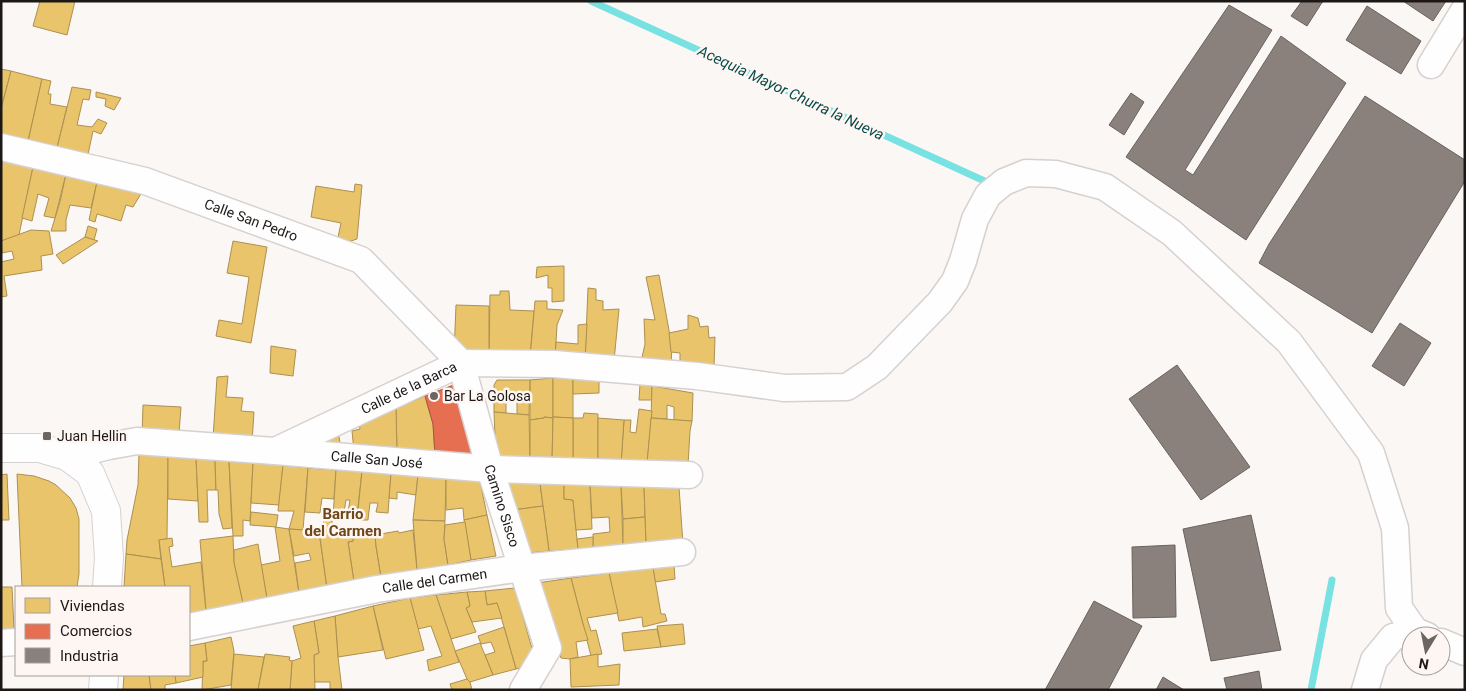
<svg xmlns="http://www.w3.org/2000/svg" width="1466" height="691" viewBox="0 0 1466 691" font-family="Roboto,sans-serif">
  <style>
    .homes { fill: #e9c46a; stroke: #ac9051 }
    .shops { fill: #e76f51; stroke: #aa553f }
    .industry { fill: #8a817c; stroke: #69625d }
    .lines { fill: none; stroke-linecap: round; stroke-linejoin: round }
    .stream { stroke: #78e1e1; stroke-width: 7 }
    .minor-casing { stroke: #d6d1cf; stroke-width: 29 }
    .major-casing { stroke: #d6d1cf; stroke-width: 30 }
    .minor { stroke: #fefefe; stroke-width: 26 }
    .major { stroke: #fefefe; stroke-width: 28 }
    .poi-dot { fill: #6b6664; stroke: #fef6f2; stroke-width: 2 }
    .labels { text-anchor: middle; stroke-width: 5; stroke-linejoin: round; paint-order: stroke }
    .street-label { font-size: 14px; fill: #1d1816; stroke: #fef6f2 }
    .poi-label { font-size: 14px; fill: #1d1816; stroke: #fef6f2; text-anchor: start }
    .water-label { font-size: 15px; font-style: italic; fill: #064b4b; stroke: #fef6f2 }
    .neighbourhood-label { font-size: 15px; font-weight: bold; fill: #6d4619; stroke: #fef6f2 }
  </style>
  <rect width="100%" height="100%" fill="#fbf7f5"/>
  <g class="homes">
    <path d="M40,1H75L67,35L33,26Z"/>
    <path d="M1,69L11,71L1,109Z"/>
    <path d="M11,71L42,79L27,146L1,141V109Z"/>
    <path d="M42,79L51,81L48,94H51L50,104L67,107L56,152L27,146Z"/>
    <path d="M72,87L91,90L89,100L83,99L77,125L92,127L98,119L107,123L101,134L93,131L87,159L56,152Z"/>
    <path d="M96,92L121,98L114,110L105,106L106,99L96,97Z"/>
    <path d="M3,160L33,167L19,235L1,241V167Z"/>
    <path d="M33,167L66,174L55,218L44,216L49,198L38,194L32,221L22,218Z"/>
    <path d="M66,174L97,182L91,208L70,205L66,220V231H51L60,202Z"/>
    <path d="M97,182L142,192L133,207L126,205L121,221L97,214L95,222L89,220Z"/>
    <path d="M355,184L362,185L357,239L345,243L337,242L341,223L311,217L316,186L354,192Z"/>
    <path d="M88,226L97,229L94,240L85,237Z"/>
    <path d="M31,230L49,231L53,254L41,256L42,270L4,276L7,296L1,297V262L14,259L12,251L2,253L1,241Z"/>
    <path d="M85,237L98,241L63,264L56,255Z"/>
    <path d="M233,241L267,247L251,343L216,336L219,320L242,324L249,277L227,273Z"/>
    <path d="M564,266V301L552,302V288H548V275L536,278L537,267Z"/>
    <path d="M659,275L672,347L671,364L641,362L645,344L644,319L655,320L646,277Z"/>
    <path d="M588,288L596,289V300L603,301V310L619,309L614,361L585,360Z"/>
    <path d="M500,291H509L510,310L534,311L530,358L489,355L490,295H500Z"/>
    <path d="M535,301H547V309L563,310L557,325L555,359L530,358Z"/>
    <path d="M456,305L489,306V355H454Z"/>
    <path d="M688,315L698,318L700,327L708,326L709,338L715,337L714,367L680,365V353L671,352L669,333L688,329Z"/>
    <path d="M587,324L585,360L555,359L556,342L578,344V325Z"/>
    <path d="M271,346L296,350L293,376L270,373Z"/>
    <path d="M228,376L226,397L243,398L241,411L254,412L252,442L213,438L217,377Z"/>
    <path d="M553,378V418L544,417V418L530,420V380Z"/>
    <path d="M553,378H573V418L553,417Z"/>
    <path d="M573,378L599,381V393L573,394Z"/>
    <path d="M497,380H530L529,415L517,414V397L506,398V413L494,412V385Z"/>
    <path d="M640,384L652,386V400H639Z"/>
    <path d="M652,386L693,393L692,421L674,420V407L667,405V419L651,418Z"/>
    <path d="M425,396L433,424L435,455L397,454L396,408Z"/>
    <path d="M143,405L181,407L179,433L142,436Z"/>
    <path d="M396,408L397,454L354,451L352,431L360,429L359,422Z"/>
    <path d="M639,409L652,411L647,464H621L624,420H631L630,432L636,433Z"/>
    <path d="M494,412L529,415L530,461H496Z"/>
    <path d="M584,413L598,414V464L573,463V418H583Z"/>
    <path d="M544,417L553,418L552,462L530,461V420L544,418Z"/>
    <path d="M553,417L573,418V463L552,462Z"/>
    <path d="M598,418L624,420L621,464H598Z"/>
    <path d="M651,418L692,421L690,431L688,465L647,464Z"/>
    <path d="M338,431L341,448L325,450L322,439Z"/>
    <path d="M139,453L168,456L167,539L159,540L161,559L126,554L127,540L138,485Z"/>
    <path d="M168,456L196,458L198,501L168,499Z"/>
    <path d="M196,458L215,460L216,490H207L208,522H199Z"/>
    <path d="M215,460L229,461L232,528L223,529L219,514L218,490H216Z"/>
    <path d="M229,461L253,463L250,521L243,520V536H233Z"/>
    <path d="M253,463L283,465L279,505L251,503Z"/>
    <path d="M283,465L308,468L303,530L289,529L294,511H278Z"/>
    <path d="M308,468L336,470L334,499L322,498L320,513L305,512Z"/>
    <path d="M336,470L362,471L357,517L347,518L350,500H346L343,519L333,518Z"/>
    <path d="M362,471L391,474L388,513L376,512L378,503H370L368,520H357Z"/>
    <path d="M7,474L9,520H1V475Z"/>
    <path d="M17,474L34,476L49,481L56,485L70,498L76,508L79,519V574L77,587H22Z"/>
    <path d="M391,474L418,475L416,495L397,492V499L389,498Z"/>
    <path d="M418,475L446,477L445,521L413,520Z"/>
    <path d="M446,477H479L487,515L464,520L463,508L446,510Z"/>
    <path d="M509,482L540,483L543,506L513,510L505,488Z"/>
    <path d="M540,483L564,484V499L573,500L578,549L549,551Z"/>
    <path d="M564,484H590L592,529L576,530L573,500L564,499Z"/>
    <path d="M590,484L621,485L623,546L593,548V534L610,532L609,517L592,518Z"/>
    <path d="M621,485L644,486L645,517L623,519Z"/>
    <path d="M644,486L679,487L683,544L646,545Z"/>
    <path d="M543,506L549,551L528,553L513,510Z"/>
    <path d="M251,512L278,515L276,527L250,525Z"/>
    <path d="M487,515L496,556L471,560L464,520Z"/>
    <path d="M324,516L332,517V531H323Z"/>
    <path d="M645,517L646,545L623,546V519Z"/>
    <path d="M413,520L445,521L444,539L448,565L417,570Z"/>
    <path d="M465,522L471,560L448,565L444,539L445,525Z"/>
    <path d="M275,527L289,529L299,593L267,599L261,565L280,561Z"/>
    <path d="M289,529L319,531L327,588L299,593L295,563L311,560L309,553L294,556Z"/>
    <path d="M375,529L376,546L381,577L354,582L348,542L353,541L354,531Z"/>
    <path d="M413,530L417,570L381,577L376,546L375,535L398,531L399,533Z"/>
    <path d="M319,531H354L353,541L348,542L354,582L327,588Z"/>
    <path d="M233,536L234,562L243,603L206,611L200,540Z"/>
    <path d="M593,537V548L578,549L577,539Z"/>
    <path d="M172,538L173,546L169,547L172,567L201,562L206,611L189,614V587H165L159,540Z"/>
    <path d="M258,544L267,599L243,603L234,562V550Z"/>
    <path d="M126,554L161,559L165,587H124Z"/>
    <path d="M674,565L675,579L655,582L653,568Z"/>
    <path d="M653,568L661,614H665L667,621L643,627L642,617L619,621L609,573Z"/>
    <path d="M609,573L618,613L587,618L591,631L596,630L602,654L591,656L571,578Z"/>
    <path d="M571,578L583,624L588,640L576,642L578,657L570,659L561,658L540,600L537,583Z"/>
    <path d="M1,587H12L14,629H1Z"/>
    <path d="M515,588L536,663L516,669L497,603L487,605L485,591Z"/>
    <path d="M485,591L487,605L497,603L502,618L472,622L466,608L470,606L467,592Z"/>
    <path d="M467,592L470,606L466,608L476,632L451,639L436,595Z"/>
    <path d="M436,595L459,662L429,671L427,660L442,656L431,626L418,629L410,598Z"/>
    <path d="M410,598L424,650L386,659L373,606Z"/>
    <path d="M373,606L383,650L338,657L335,616Z"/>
    <path d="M335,616L338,657L342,690H330V682H314V655L319,653L314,621Z"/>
    <path d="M314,621L319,653L314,655L315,690H290L292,661L301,658L293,626Z"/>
    <path d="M683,624L685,644L661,647L657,626Z"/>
    <path d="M504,627L516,669L493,675L485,655L495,652L491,642L481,644L478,636Z"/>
    <path d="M657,629L661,647L624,651L622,633Z"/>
    <path d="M231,637L234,651L231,685L202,690L203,661H207L205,643Z"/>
    <path d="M205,643L207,661H203V677L176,683L175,675H189V646Z"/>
    <path d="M480,643L493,675L470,682L467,679L455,651Z"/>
    <path d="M234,654L264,657L258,690H231Z"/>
    <path d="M265,654L290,657L289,660L292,661L290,690H258Z"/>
    <path d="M598,654V667L620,664L619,685L571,687L570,659Z"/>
    <path d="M124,675H149L151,690H123Z"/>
    <path d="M149,675H175L176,683L165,685V690H151Z"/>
    <path d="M467,679L470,682L472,690H452L450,684Z"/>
  </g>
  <path class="shops" d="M456,384L473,456L435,455L433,424L425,396Z"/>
  <g class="industry">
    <path d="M1302,1H1323L1307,26L1291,16Z"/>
    <path d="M1403,1H1446L1433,21Z"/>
    <path d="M1229,5L1272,30L1185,170L1193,175L1281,36L1346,83L1246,240L1126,157Z"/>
    <path d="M1367,6L1421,41L1401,74L1346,40Z"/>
    <path d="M1131,93L1144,102L1124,135L1109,125Z"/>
    <path d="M1365,96L1465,160V181L1372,333L1259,263L1269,244Z"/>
    <path d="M1400,323L1431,343L1404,386L1372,366Z"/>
    <path d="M1177,365L1250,467L1201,500L1129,399Z"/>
    <path d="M1251,515L1281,650L1211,661L1183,529Z"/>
    <path d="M1175,545L1176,617L1133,618L1132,547Z"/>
    <path d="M1094,601L1142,626L1108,690H1045Z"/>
    <path d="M1259,671L1262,690H1227L1224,678Z"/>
    <path d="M1163,677L1184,690H1156Z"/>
  </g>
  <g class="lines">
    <g class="stream">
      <path d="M591,1L991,184"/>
      <path d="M1311,690L1332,580"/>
    </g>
    <g class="minor-casing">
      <g id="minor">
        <path d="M1431,65L1465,9"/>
        <path id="s1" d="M1,147L145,181L361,260L461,363L490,469L548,648L523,690"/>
        <path id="s2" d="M275,451L461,363L554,364L697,376L784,388L847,387L877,367L940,302L955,281L963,261L975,219L988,195L1004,182L1026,173L1056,174L1105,187L1172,233L1289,342L1371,453L1395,528L1399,608L1415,631"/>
        <path id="s3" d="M67,456L109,446L137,441L275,451L490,469L689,475"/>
        <path id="s4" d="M189,627L377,589L522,568L682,552"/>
        <path d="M1441,642L1465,652"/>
        <path d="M1,643L16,642"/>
        <path d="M1365,690L1374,660L1393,637L1415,631L1427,636"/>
      </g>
    </g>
    <g class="major-casing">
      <g id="major">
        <path d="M1,448H40L67,456L90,473L106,511L109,558L107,587"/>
        <path d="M103,690L104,675"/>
      </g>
    </g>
    <use href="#minor" class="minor"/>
    <use href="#major" class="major"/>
  </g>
  <g class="poi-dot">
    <circle cx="434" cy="396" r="5"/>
    <rect x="42" y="431" width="10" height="10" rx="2.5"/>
  </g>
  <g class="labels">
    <g class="street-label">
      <text dy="5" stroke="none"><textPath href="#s1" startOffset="261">Calle San Pedro</textPath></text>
      <text dy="5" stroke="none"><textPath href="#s2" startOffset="148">Calle de la Barca</textPath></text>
      <text dy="5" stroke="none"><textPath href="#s3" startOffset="312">Calle San José</textPath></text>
      <text dy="5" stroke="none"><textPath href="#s1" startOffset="670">Camino Sisco</textPath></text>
      <text dy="5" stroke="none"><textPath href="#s4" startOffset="250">Calle del Carmen</textPath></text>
    </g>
    <g class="poi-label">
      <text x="444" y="401">Bar La Golosa</text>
      <text x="57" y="441">Juan Hellin</text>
    </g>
    <g class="water-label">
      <text transform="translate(791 93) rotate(25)" y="5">Acequia Mayor Churra la Nueva</text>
    </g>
    <g class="neighbourhood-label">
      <text x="343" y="519">Barrio<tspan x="343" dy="17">del Carmen</tspan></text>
    </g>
  </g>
  <rect width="1466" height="691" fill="none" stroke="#1d1816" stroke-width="5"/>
  <rect x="15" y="586" width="175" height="90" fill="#fef6f2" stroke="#a49d9a"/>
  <rect x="25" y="598" width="25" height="15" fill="#e9c46a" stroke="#a49d9a"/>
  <text x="60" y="611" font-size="15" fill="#1d1816">Viviendas</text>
  <rect x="25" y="624" width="25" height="15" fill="#e76f51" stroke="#a49d9a"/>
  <text x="60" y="636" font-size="15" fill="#1d1816">Comercios</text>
  <rect x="25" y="648" width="25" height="15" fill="#8a817c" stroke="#a49d9a"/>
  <text x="60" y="661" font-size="15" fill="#1d1816">Industria</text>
  <g transform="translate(1426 651) rotate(190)"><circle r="24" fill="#fef6f2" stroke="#a49d9a"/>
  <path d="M0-4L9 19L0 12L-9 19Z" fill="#6b6664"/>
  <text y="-8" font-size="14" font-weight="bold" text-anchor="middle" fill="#1d1816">N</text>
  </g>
</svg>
